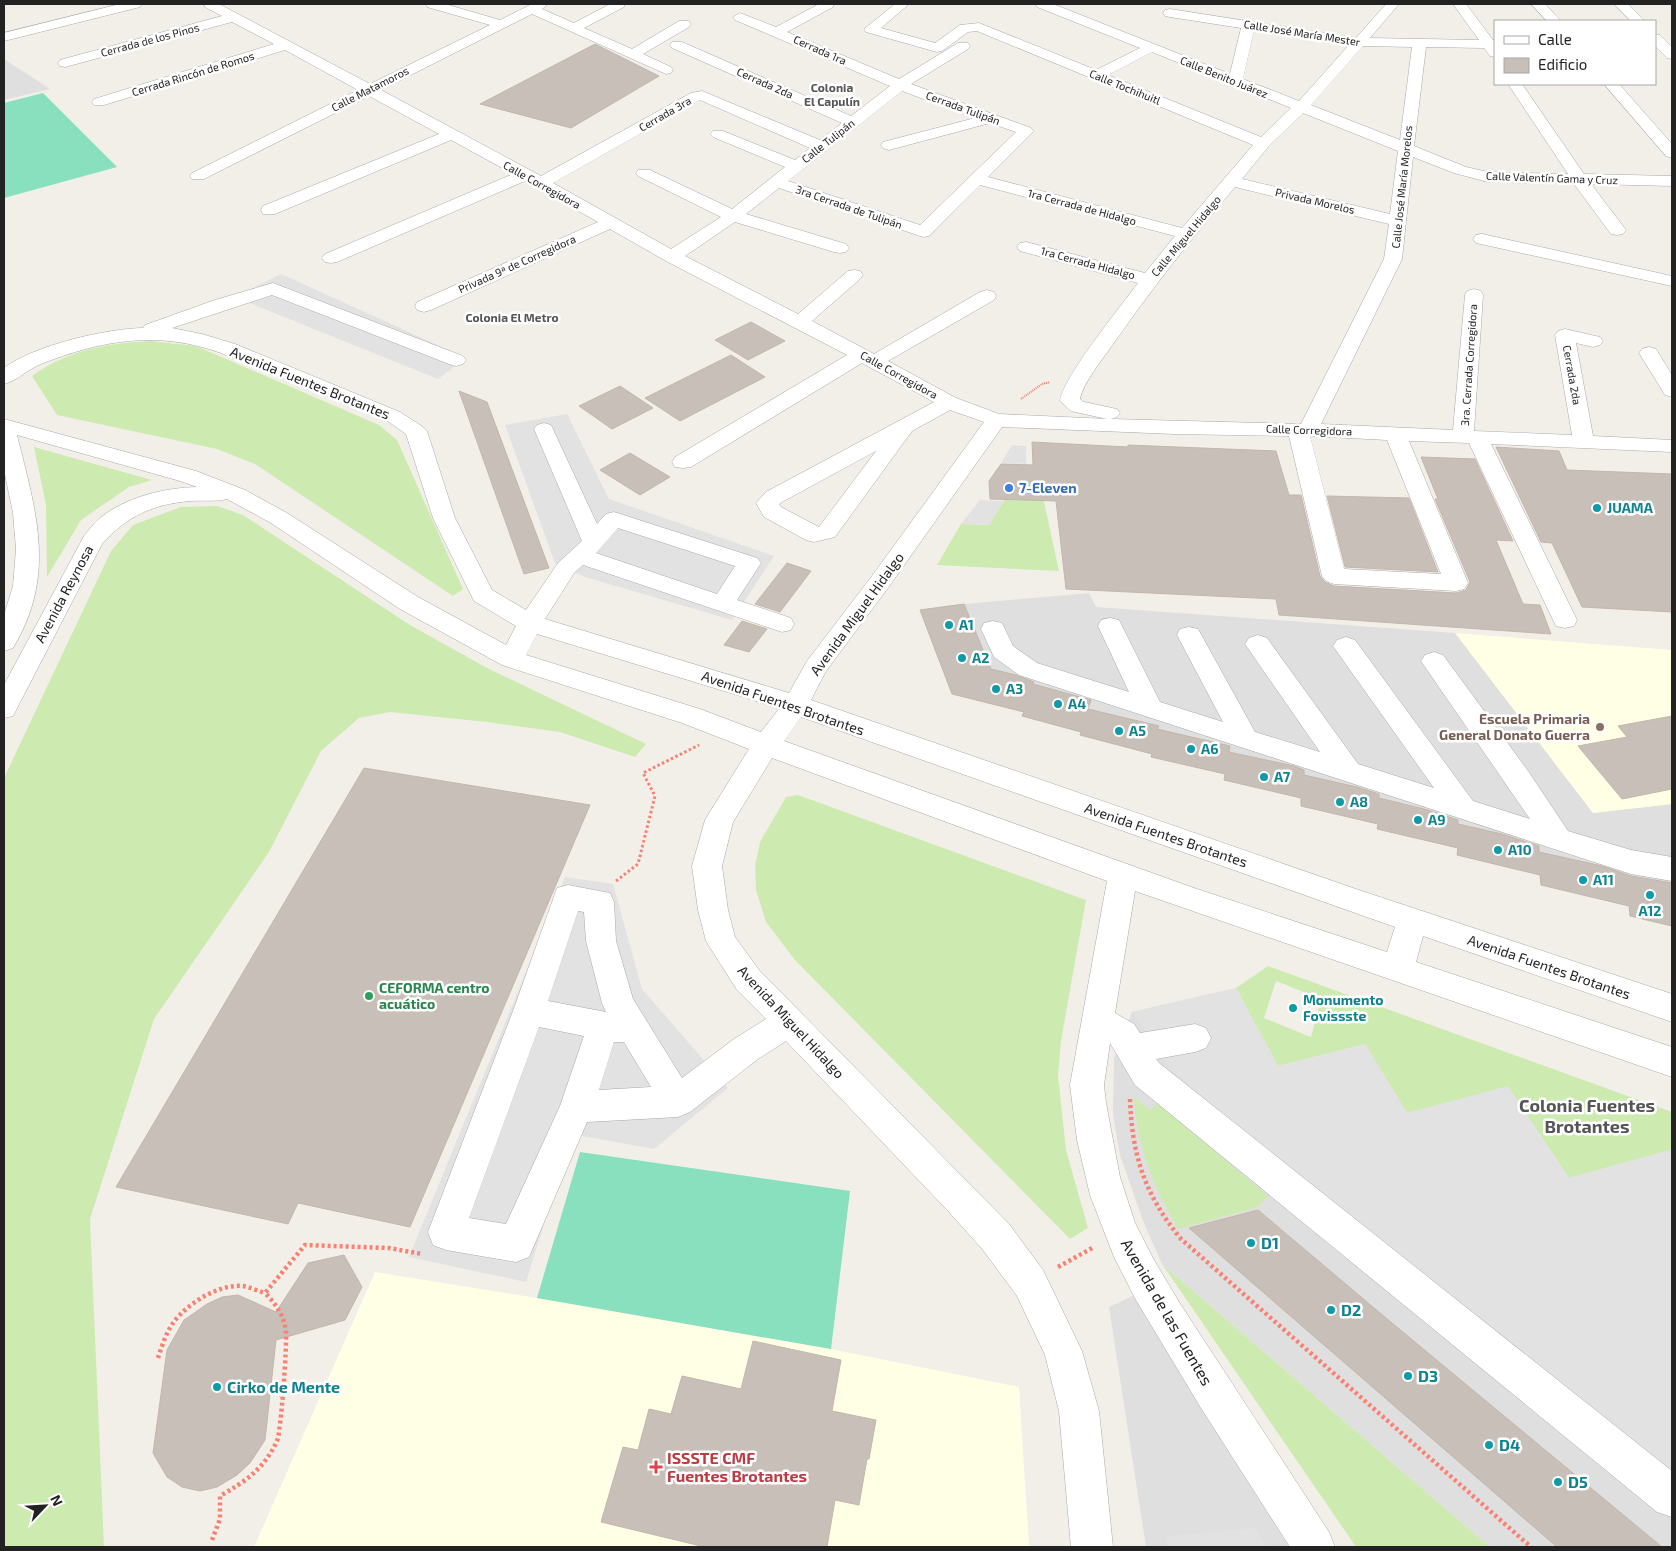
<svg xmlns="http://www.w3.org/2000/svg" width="1676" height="1551" viewBox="0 0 1676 1551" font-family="'Exo 2',sans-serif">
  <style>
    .residential { fill: #e0dfdf }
    .education { fill: #ffffe5 }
    .grass { fill: #cdebb0; fill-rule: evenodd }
    .pitch { fill: #88e0be }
    .parking { fill: #e2e2e2 }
    .building { fill: #c7bfb8; stroke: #c4b6ab }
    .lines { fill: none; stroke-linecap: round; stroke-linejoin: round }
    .minor-casing { stroke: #a9a9a9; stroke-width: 1 }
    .path-far2 { stroke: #fa8072; stroke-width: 2; stroke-dasharray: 1 1; stroke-linecap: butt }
    .path-far1 { stroke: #fa8072; stroke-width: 3; stroke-dasharray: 2.5 2.5; stroke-linecap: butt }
    .path { stroke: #fa8072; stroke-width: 4.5; stroke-dasharray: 3 3; stroke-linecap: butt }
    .minor { fill: #fff; fill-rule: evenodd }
    .shop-dot { fill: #3f7fe0; stroke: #fff; stroke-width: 2 }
    .culture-dot { fill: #0f9aa8; stroke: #fff; stroke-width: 2 }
    .education-dot { fill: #8d6e63; stroke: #fff; stroke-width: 2 }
    .leisure-dot { fill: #2e9e5b; stroke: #fff; stroke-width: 2 }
    .health-dot { fill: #e0444e; stroke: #fff; stroke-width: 2 }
    .labels { text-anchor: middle; stroke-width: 5; stroke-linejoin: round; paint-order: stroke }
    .far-street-label { font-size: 11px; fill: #222; stroke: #fff }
    .far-neighbourhood-label { font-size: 12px; font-weight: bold; fill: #555; stroke: #fff }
    .street-label { font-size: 14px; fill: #222; stroke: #fff }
    .shop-label { font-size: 14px; font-weight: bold; fill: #366cbe; stroke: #fff; text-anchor: start }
    .culture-label { font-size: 14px; font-weight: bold; fill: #0d838f; stroke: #fff; text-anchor: start }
    .education-label { font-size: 14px; font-weight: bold; fill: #785e54; stroke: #fff; text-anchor: end }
    .leisure-label { font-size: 14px; font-weight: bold; fill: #27864d; stroke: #fff; text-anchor: start }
    .near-culture-label { font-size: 16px; font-weight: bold; fill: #0d838f; stroke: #fff; text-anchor: start }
    .near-street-label { font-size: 16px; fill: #222; stroke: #fff }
    .near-health-label { font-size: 16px; font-weight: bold; fill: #be3a42; stroke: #fff; text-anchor: start }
    .near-neighbourhood-label { font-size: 18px; font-weight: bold; fill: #555; stroke: #fff }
  </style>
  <rect width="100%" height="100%" fill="#f2efe9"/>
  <g class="residential">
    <path d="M4,59L50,89L4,100Z"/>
    <path d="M1089,593L1096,607L1455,633L1593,813L1672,804V926L1630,916L1629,906L1541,885L1540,875L1457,855V848L1377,829V824L1301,806V798L1224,780L1225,774L1151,757V754L1080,735V732L1022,716L1023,712L952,694L920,610L964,604Z"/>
    <path d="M1236,988L1278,1066L1365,1044L1407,1113L1508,1086L1569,1178L1670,1150L1672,1152V1547H1490L1162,1264L1143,1221L1120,1155L1113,1114L1114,1058L1132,1012Z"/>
    <path d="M1135,1295L1289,1547H1146L1109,1307Z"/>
  </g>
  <g class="education">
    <path d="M1455,633L1672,650V804L1593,813Z"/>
    <path d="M375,1272L537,1298L831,1349L1019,1387L1029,1547H254Z"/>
  </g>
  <g class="grass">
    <path d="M151,341L196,346L379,425L397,440L463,589L453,596L255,464L217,449L57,415L32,376C68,350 108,343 151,341Z"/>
    <path d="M34,447L152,480L129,487L81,520L47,577L46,505Z"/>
    <path d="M1043,497L1059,571L937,565L961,524L988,525L1005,499Z"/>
    <path d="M217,506L243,515L410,625L487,668L646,744L635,757L560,732L487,722L390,712L359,718L321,751L269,852L154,1019L90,1219L104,1547H4V778L111,551L133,525L181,507Z"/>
    <path d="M798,795L1086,900L1061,1041L1058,1076L1066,1150L1088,1228L1070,1239L795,960L766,922L756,890L755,866L760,842L786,797Z"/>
    <path d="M1268,966L1672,1112V1147L1670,1150L1569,1178L1508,1087L1407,1113L1365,1044L1278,1066L1236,988ZM1276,981L1321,999L1311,1037L1264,1018Z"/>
    <path d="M1134,1097L1150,1110L1158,1103L1268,1196L1258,1207L1178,1229C1153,1185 1137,1148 1134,1097Z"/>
    <path d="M1162,1264L1490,1547H1356Z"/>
  </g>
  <g class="pitch">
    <path d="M43,93L117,167L4,198V103Z"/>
    <path d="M580,1152L850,1191L831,1349L537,1298Z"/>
  </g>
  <g class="parking">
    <path d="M281,274L466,358L438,379L235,297Z"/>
    <path d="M567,414L609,499L774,556L732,620L585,577L555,563L505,425Z"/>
    <path d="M1012,445L1026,446V464L1001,463Z"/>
    <path d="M980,500L1004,501L989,525L961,524Z"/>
    <path d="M565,877L613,884L642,989L728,1088L654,1149L572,1134L526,1282L409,1257Z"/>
    <path d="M1236,988L1278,1066L1365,1044L1407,1113L1508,1086L1569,1178L1670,1150L1672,1152V1472L1192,1088L1176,1073L1159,1053L1132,1012Z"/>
    <path d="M1256,1528L1267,1547H1168L1166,1536Z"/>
  </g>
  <g class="building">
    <path d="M595,44L659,76L571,128L480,104Z"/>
    <path d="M751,322L785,341L748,360L715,340Z"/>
    <path d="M731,355L765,377L680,421L645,398Z"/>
    <path d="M620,386L653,408L612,429L579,406Z"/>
    <path d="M459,391L487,402L549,568L524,574Z"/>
    <path d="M1032,442L1128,447V445L1276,451L1289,495H1301L1320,576L1325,582L1334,586L1456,593L1466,590L1470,582L1435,499H1438L1421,457L1475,459L1513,541L1496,540L1523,604L1540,605L1551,634L1279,615L1276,599L1066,589L1056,501L990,499L989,481L1001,464L1033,465Z"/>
    <path d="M1496,447L1559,451L1567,470L1672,474V612L1582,607L1552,543L1541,542Z"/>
    <path d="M630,453L670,477L640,495L600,470Z"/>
    <path d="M1327,496L1409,498L1438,572L1345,567Z"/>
    <path d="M787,563L811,571L780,612L755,604Z"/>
    <path d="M964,604L991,669L1016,675L1034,682L1033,684L1091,700L1088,709L1159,726L1157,729L1230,746L1229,752L1294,766L1304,770V775L1357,787L1379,794V798L1424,809L1458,820V824L1502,834L1539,846V852L1602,866L1631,876L1672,883V926L1630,916L1629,906L1541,885L1540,875L1457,855L1458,848L1377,829L1378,824L1301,806V798L1224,780L1225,774L1151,757L1152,754L1080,735L1081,732L1022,716L1024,712L952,694L920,610Z"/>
    <path d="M742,621L767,629L749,652L724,645Z"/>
    <path d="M1672,716V789L1622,799L1578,746L1627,737L1618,726Z"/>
    <path d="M364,768L590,805L410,1227L298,1203L288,1224L116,1187Z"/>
    <path d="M1258,1210L1386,1318L1662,1547H1557L1189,1228Z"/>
    <path d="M344,1255L362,1287L345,1320L276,1340L265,1440L250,1463L237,1475L217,1487L200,1491L182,1487L167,1477L153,1453L167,1350L184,1320L207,1304L222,1297L238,1295L276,1312L308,1263Z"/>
    <path d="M753,1341L841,1360L832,1411L876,1420L869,1459H867L859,1505L835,1500L827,1547H705L601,1522L623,1447L638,1450L649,1409L671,1414L682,1376L741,1389Z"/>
  </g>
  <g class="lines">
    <g class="minor-casing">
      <g id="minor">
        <path d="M120,4H142L140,7L4,41V33Z"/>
        <path d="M204,4H219L370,84L490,25L427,7L426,4H445L500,20L532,4H548L542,9L574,23L610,4H625L624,7L584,28L632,49L679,21H689L691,24L689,27L643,54L671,67L673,70L671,73L666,74L532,14L381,90L541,176L691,93L702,91L820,140L842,123L672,48L670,45L672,42H682L851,116L890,86L735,20L733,17L740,13L776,27L819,4H834L833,7L787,32L899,79L958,43H968L970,46L968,49L911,84L1031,128L1034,131L988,177L1182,228L1253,145L977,31L968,32L942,51L937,52L866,32L864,29L895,4H909L881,28L935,43L960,25L979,23L1096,70L1140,48L1037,7L1035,4H1053L1230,74L1241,28L1170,17L1165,16L1163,13L1165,10L1170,9L1356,38L1386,4H1399L1370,38L1479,40L1453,4H1466L1493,40H1495V57L1490,56L1484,48L1426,47L1414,146L1466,167L1488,172L1568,174L1508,84H1522L1584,174L1672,176V186L1591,184L1626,230L1623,234L1617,235L1611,234L1574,184L1488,182L1454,173L1413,157L1402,259L1321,424L1453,430L1465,295L1467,291L1474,289L1481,291L1483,295L1474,431L1572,435L1555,335L1558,331L1565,329L1600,337L1603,341L1600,345L1593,347L1576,343L1593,436L1672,440V452L1491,444L1577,620L1574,626L1565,628L1556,626L1553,620L1469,443L1409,441L1468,583L1464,589L1456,591L1334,584L1326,581L1322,576L1289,436L1175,434L1002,427L888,588L826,671L811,700L1356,889L1672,994V1022L1423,936L1416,962L1672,1047V1077L1135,891L1115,1013L1134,1024L1140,1033L1195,1024L1206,1028L1211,1038L1206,1048L1195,1052L1156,1059L1159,1063L1672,1471V1517L1657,1512L1135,1085L1110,1043L1104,1085L1106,1103L1120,1177L1135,1223L1154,1260L1179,1302L1329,1532L1335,1547H1290L1201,1408L1136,1300L1114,1257L1090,1195L1077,1140L1070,1085L1107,881L772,758L733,822L722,866L728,910L735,937L759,970L1009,1224L1043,1270L1082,1351L1099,1411L1113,1547H1071L1059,1411L1045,1355L1017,1296L983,1250L949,1212L786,1041L758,1059L690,1112L678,1117L587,1122L529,1257L516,1262L446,1250L433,1245L428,1232L513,1011L557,888L568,885L610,893L614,902L616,941L633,999L682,1078L734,1039L766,1019L737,990L706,941L698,910L692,866L705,820L749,749L682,723L502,665L400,609L271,523L227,499C215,502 203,500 191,501C153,504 127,516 102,544L13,716L4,718V685L84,536C89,530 94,523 100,518C126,497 164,488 197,487L180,481L17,435C36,512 57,575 13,648L4,651V615L13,586L16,549L13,513L4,470V419L196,471L245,490L287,513L418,597L506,645L516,626L474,601L433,518L406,434L386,420L221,353C158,330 102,340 41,364C28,369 17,381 4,384V368C35,345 105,329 143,328L145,325L215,300L273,283L463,356L466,360L463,364L456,366L449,364L272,295L172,328L202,334L235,344L400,412L423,427L427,431L455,518L492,590L526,610L558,563L582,541L534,429L537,425L544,423L551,425L597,524L606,514L614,512L757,558L761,563L737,600L791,618L794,624L791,630L782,632L583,565L574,573L545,619L789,693L807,661L872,576L984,422L950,410L912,431L835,537L814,542L806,540L764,517L756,503L766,492L934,402L862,363L691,467L683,468L675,467L672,462L675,457L847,355L666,261L610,229L431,310L424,312L417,310L415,306L417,302L598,222L525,181L337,262L331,263L325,262L322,258L325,254L513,174L451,140L275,214H263L261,210L263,206L439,134L369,96L204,179H192L190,176L192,173L358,90L285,50L104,105H94L92,102L94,99L274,44L232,22L65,67L60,66L58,63L60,60L222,16L205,7ZM1254,30L1349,45L1299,101L1243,79ZM1363,46L1412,47L1400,140L1311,105ZM1152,52L1291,108L1261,137L1108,75ZM902,91L975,118L883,142L881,145L883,148L889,150L990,123L1016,132L920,225L788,181ZM700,100L810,148L795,160L723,131H713L710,134L713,137L785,167L732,209L650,170H638L636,173L638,176L721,217L671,249L553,183ZM1303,113L1398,151L1390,214L1242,179L1269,146ZM980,185L1175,236L1145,273L1026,242L1020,243L1017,247L1020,251L1138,283C1121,306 1063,377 1060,401L1071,411L1107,419L999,414L956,398L888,361L994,300L996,296L994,292L987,290L980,292L874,354L812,321L860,279L863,275L860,271L854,270L848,271L798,314L685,256L735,222L834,252L840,253L846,252L849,248L846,244L746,214L779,188L923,237L929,236ZM1235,187L1389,224L1384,259L1301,424L1111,419L1117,417L1120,413L1117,409L1084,402L1080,399C1083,383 1102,360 1111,347C1150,291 1191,239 1235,187ZM1310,436L1387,440L1441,574L1344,569ZM876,451L819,527L781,507L779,504L782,502ZM618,528L735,566L717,594L596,553ZM537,634L747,698L779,709L761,732L700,709L526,655ZM801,717L1395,927L1387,952L1194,888L784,741ZM578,911L584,912L586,941L602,1003L606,1012L548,1001ZM539,1027L584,1036L560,1106L506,1224L469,1218ZM614,1042H624L651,1087L599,1090Z"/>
        <path d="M1531,4H1545L1561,21H1547Z"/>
        <path d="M1614,4H1628L1645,21H1631Z"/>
        <path d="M1655,34L1660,35L1672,47V59L1667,58L1655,46Z"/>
        <path d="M1604,84H1619L1672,144V158L1666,156Z"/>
        <path d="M1482,234L1672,276V286L1476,243L1473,239L1476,235Z"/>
        <path d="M1649,347L1656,349L1672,375V397L1665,395L1639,353L1642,349Z"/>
        <path d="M1110,618L1119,620L1160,702L1223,722L1177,635L1180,629L1189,627L1198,629L1255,732L1320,752L1245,644L1249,638L1258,635L1267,638L1358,764L1434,788L1333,646L1337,640L1346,637L1355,640L1473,801L1530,819L1421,661L1425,655L1434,652L1443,655L1528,771L1568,831L1631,850L1672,857V881L1631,874L1019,675L994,657L981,629L984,623L993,621L1002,623L1013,646L1037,663L1129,692L1098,626L1101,620Z"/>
      </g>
    </g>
    <path class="path-far2" d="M1021,399L1042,384L1050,382"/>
    <path class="path-far1" d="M616,881L638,864L655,796L643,773L699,745"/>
    <g class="path">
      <path d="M1130,1099C1132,1156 1145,1195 1181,1239L1531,1547"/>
      <path d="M1058,1267L1094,1247"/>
      <path d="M158,1358C162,1346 166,1333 173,1323C188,1303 218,1284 243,1286C250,1287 258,1291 265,1293"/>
      <path d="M212,1540L220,1519V1496C246,1481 264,1469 277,1441C281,1433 287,1345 286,1333C285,1317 276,1304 265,1293L305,1245L389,1248L422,1254"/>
    </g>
    <use href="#minor" class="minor"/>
  </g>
  <circle class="shop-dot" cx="1009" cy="488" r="5"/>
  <g class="culture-dot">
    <circle cx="1597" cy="508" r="5"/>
    <circle cx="949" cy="625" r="5"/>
    <circle cx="962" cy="658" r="5"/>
    <circle cx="996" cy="689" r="5"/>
    <circle cx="1058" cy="704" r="5"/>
    <circle cx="1119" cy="731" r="5"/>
    <circle cx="1191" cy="749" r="5"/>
    <circle cx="1264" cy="777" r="5"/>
    <circle cx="1340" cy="802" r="5"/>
    <circle cx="1418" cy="820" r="5"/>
    <circle cx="1498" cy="850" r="5"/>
    <circle cx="1583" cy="880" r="5"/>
    <circle cx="1650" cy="895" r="5"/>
    <circle cx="1293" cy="1008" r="5"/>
    <circle cx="1251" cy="1243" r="5"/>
    <circle cx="1331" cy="1310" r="5"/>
    <circle cx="1408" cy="1376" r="5"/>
    <circle cx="217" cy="1387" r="5"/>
    <circle cx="1489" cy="1445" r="5"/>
    <circle cx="1558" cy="1482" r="5"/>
  </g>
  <circle class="education-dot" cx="1600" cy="727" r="5"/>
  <circle class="leisure-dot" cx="369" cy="996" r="5"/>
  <path class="health-dot" d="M653.5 1459.5h5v5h5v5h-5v5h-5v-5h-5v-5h5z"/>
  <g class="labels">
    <g class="far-street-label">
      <text transform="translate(1302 33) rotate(9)" y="4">Calle José María Mester</text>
      <text transform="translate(150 40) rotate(-15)" y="4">Cerrada de los Pinos</text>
      <text transform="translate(820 50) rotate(24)" y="4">Cerrada 1ra</text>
      <text transform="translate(193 74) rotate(-17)" y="4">Cerrada Rincón de Romos</text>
      <text transform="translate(1224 77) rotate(22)" y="4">Calle Benito Juárez</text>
      <text transform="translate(765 83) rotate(24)" y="4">Cerrada 2da</text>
      <text transform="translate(1125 87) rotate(22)" y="4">Calle Tochihuitl</text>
      <text transform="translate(370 89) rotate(-27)" y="4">Calle Matamoros</text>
      <text transform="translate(963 108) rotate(20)" y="4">Cerrada Tulipán</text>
      <text transform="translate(665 114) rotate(-30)" y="4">Cerrada 3ra</text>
      <text transform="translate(828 141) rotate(-38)" y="4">Calle Tulipán</text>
      <text transform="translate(1552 178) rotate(2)" y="4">Calle Valentín Gama y Cruz</text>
      <text transform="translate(542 185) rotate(29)" y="4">Calle Corregidora</text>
      <text transform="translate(1402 187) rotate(-84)" y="4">Calle José María Morelos</text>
      <text transform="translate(1315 201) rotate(13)" y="4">Privada Morelos</text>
      <text transform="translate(849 207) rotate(19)" y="4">3ra Cerrada de Tulipán</text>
      <text transform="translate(1082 207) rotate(15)" y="4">1ra Cerrada de Hidalgo</text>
      <text transform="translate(1186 236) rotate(-50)" y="4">Calle Miguel Hidalgo</text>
      <text transform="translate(1088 263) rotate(15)" y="4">1ra Cerrada Hidalgo</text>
      <text transform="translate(517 264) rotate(-24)" y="4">Privada 9ª de Corregidora</text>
      <text transform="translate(1469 365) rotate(-86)" y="4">3ra. Cerrada Corregidora</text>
      <text transform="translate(899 375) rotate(29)" y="4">Calle Corregidora</text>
      <text transform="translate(1572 375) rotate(80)" y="4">Cerrada 2da</text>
      <text transform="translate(1309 430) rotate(2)" y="4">Calle Corregidora</text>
    </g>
    <g class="far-neighbourhood-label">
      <text x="832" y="92">Colonia<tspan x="832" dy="14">El Capulín</tspan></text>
      <text x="512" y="322">Colonia El Metro</text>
    </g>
    <g class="street-label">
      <text transform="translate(310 383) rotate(22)" y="5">Avenida Fuentes Brotantes</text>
      <text transform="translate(64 594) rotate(-62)" y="5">Avenida Reynosa</text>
      <text transform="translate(857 614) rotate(-54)" y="5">Avenida Miguel Hidalgo</text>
      <text transform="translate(783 703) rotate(19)" y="5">Avenida Fuentes Brotantes</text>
      <text transform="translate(1166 835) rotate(19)" y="5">Avenida Fuentes Brotantes</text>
      <text transform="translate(1549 967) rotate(19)" y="5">Avenida Fuentes Brotantes</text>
      <text transform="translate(791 1022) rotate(47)" y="5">Avenida Miguel Hidalgo</text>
    </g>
    <g class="shop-label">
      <text x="1019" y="493">7-Eleven</text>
    </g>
    <g class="culture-label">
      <text x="1607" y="513">JUAMA</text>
      <text x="959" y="630">A1</text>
      <text x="972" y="663">A2</text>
      <text x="1006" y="694">A3</text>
      <text x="1068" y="709">A4</text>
      <text x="1129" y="736">A5</text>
      <text x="1201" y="754">A6</text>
      <text x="1274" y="782">A7</text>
      <text x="1350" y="807">A8</text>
      <text x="1428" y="825">A9</text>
      <text x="1508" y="855">A10</text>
      <text x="1593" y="885">A11</text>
      <text x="1650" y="916" text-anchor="middle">A12</text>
      <text x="1303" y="1005">Monumento<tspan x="1303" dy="16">Fovissste</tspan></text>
    </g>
    <g class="education-label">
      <text x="1590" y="724">Escuela Primaria<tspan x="1590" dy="16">General Donato Guerra</tspan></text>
    </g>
    <g class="leisure-label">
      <text x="379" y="993">CEFORMA centro<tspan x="379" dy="16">acuático</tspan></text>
    </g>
    <g class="near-culture-label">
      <text x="1261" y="1249">D1</text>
      <text x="1341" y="1316">D2</text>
      <text x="1418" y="1382">D3</text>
      <text x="227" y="1393">Cirko de Mente</text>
      <text x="1499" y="1451">D4</text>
      <text x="1568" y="1488">D5</text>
    </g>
    <g class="near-street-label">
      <text transform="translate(1167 1312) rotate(60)" y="6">Avenida de las Fuentes</text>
    </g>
    <g class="near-health-label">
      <text x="667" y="1464">ISSSTE CMF<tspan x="667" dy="18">Fuentes Brotantes</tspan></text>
    </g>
    <g class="near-neighbourhood-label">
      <text x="1587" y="1112">Colonia Fuentes<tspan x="1587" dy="21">Brotantes</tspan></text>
    </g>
  </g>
  <rect width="1676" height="1551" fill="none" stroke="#222222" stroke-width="10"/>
  <rect x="1494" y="20" width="162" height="65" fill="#ffffff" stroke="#a7a7a7"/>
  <rect x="1504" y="36" width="25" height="8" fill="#ffffff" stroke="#a7a7a7"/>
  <text x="1538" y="45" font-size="15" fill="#222222">Calle</text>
  <rect x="1504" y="58" width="25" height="15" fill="#c7bfb8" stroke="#a7a7a7"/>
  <text x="1538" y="70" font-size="15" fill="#222222">Edificio</text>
  <g transform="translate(45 1506) rotate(65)" stroke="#ffffff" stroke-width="4" paint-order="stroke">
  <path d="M0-4L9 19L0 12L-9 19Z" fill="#222222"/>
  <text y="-8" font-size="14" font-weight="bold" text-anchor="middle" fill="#222222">N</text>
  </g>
</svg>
